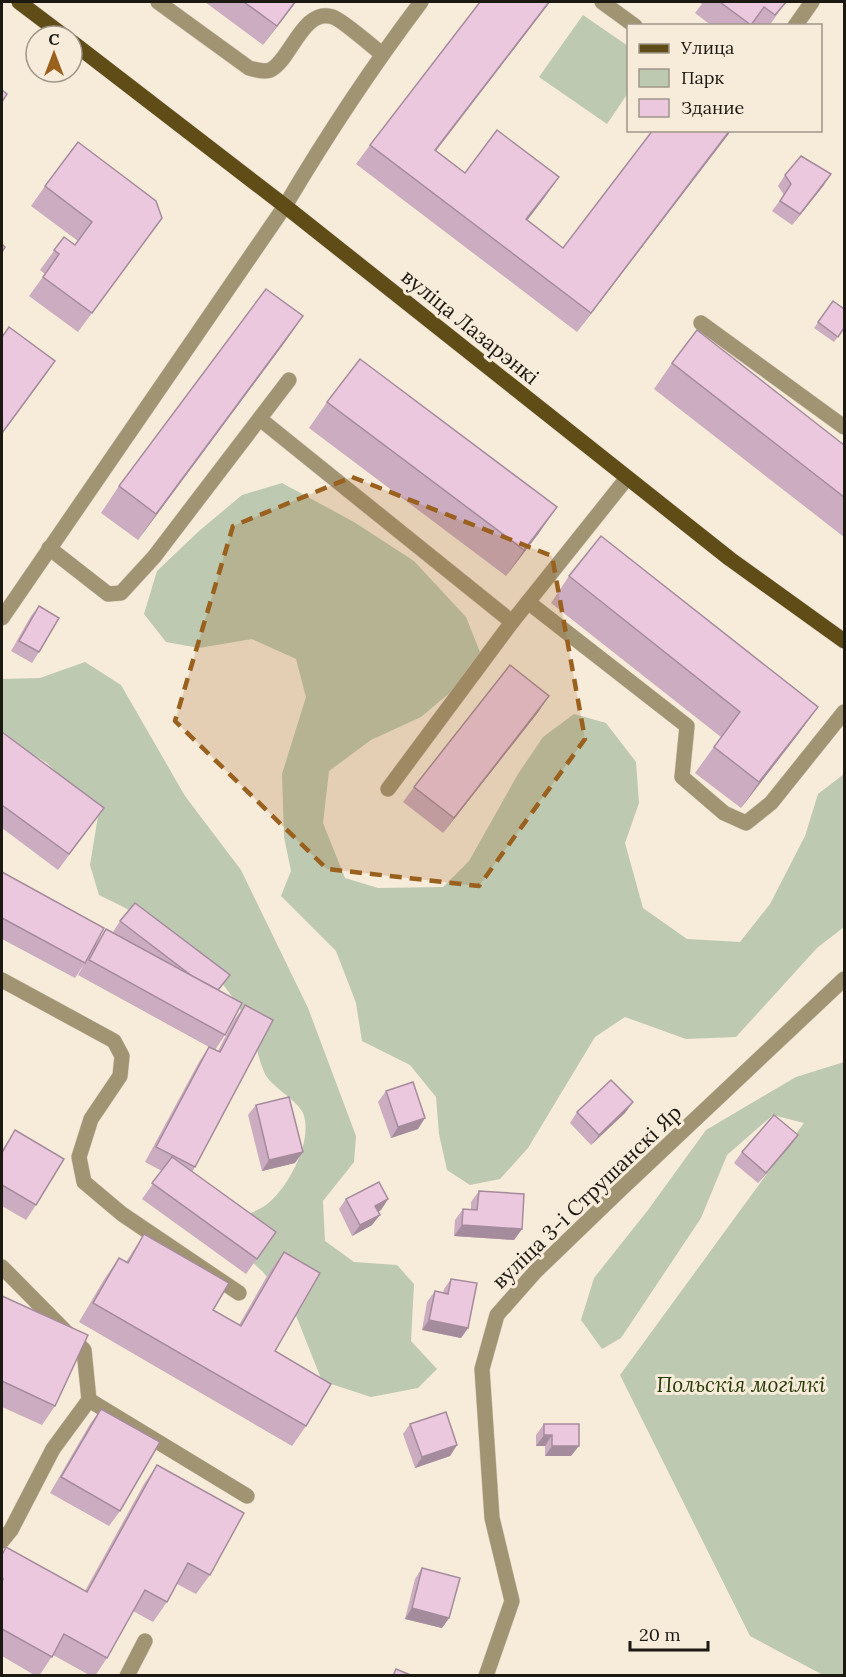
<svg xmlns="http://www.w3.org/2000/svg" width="846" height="1677" viewBox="0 0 846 1677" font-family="Lora,serif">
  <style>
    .green { fill: #bdc9b1 }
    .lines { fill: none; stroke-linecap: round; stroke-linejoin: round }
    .minor-casing { stroke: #d4c9ba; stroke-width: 16 }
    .major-casing { stroke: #d4c9ba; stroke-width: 16 }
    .minor { stroke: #a19473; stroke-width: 15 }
    .major { stroke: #5f4c16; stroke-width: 15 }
    .wall { fill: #cbacc0 }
    .shaded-wall { fill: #a58c9c }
    .building { fill: #ecc8df; stroke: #a58c9c; stroke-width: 1.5 }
    .marked { fill: #9a601e; fill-opacity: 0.2; stroke: #9a601e; stroke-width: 4.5; stroke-dasharray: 12 8; stroke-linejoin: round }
    .labels { text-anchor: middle; stroke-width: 6; stroke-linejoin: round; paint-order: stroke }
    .street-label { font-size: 21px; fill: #1c1812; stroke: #f7ebda }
    .park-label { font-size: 21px; font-style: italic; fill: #263b07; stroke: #f7ebda }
  </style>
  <rect width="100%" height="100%" fill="#f7ebda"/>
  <g class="green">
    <path d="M583,15L628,46V93L607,124L539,77Z"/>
    <path d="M282,483L354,522L414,561L466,617L480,652L459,685L421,717L371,740L329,771L323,823L345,878L378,888L443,887L469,861L518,774L543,737L574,714L606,723L636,762L639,803L625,843L643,908L687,939L740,942L770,904L805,836L818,794L844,774V927L817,948L736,1037L686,1039L625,1017L595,1037L528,1148L500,1179L470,1185L447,1170L439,1134L436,1097L410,1065L362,1041L356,1003L336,951L281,896L291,871L284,837L282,774L306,697L296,659L252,639L199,648L166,642L144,614L157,571L199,531L242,495Z"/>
    <path d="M85,662L121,685L185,796L241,870L308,1008L356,1136L354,1162L323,1201L325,1241L354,1262L397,1265L414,1284L411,1341L437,1369L418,1388L371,1397L322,1381L295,1313L263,1272L232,1244L225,1223C238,1217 255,1213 266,1205C288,1189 314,1140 303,1113C298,1101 272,1087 265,1074C258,1059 256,1041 249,1026C220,963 159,923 99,895L90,865L98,816L47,763L2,737V679L40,678Z"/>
    <path d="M844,1062V1675H823L750,1636L620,1375L804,1123L773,1115L727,1155L701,1218L621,1338L602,1349L581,1320L594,1278L648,1210L706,1130L796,1077Z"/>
  </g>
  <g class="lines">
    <g class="minor-casing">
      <g id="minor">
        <path d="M158,2L249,68C257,70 266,73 272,69C291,58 304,7 333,17C341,19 373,47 382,54"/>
        <path d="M602,2L635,26"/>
        <path d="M795,26L812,2"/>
        <path d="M701,323L844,427"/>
        <path d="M260,419L512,622"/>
        <path d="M49,548L108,594L121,593L154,557L289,380"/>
        <path d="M528,602L687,726L682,777L724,813L746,823L771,803L844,712"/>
        <path d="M2,618L285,206C327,135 372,67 421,2"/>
        <path d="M388,789L512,622L627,478"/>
        <path d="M2,980L114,1041L122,1056L120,1076L91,1119L79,1157L84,1182L122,1214L239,1293"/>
        <path d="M2,1267L84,1350L89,1400L53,1449L11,1530L2,1541"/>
        <path d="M89,1400L247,1496"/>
        <path d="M127,1676L145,1641"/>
        <path d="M486,1676L512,1601L492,1518L482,1369L497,1315L535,1272L619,1191L844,979"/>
      </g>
    </g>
    <g class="major-casing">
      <g id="major">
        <path d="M19,2L64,36"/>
        <path d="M72,42L285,206L730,559L844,641"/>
      </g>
    </g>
    <use href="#minor" class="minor"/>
    <use href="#major" class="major"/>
  </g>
  <g class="wall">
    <path d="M205,2H296L263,45Z"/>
    <path d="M550,2L436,151L465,173L559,177L527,220L563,248L731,130L577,332L356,164L370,145Z"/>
    <path d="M698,2H786L769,26H712L695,13L702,4Z"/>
    <path d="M785,175L824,185L792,225L772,211L784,195L778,186Z"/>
    <path d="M45,186L148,237L78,332L29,296L45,274L40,270L64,237L75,245L78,241L31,206Z"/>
    <path d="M833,301L844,328L834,342L814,328Z"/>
    <path d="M303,316L285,342L138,540L101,513L119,486Z"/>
    <path d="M672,363L844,445V537L654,389Z"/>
    <path d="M327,402L539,533L506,576L309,428Z"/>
    <path d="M569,576L818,707L799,733L741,808L695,773L721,737L551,603Z"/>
    <path d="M39,606V652L32,663L11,651L31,616Z"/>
    <path d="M539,711L443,833L403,802L414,787Z"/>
    <path d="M2,732L104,808L58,870L2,828Z"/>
    <path d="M2,872L96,944L106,929L113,932L120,921L219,991L225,1035L215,1050L218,1051L234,1020L245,1005L195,1167L192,1172L276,1232L246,1274L142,1199L162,1171L145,1162L199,1062L209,1047L78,975L85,963L75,978L2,939Z"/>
    <path d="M386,1091L418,1129L391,1138L378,1102Z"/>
    <path d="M633,1102L625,1113L591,1145L570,1123L577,1112Z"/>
    <path d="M256,1105L295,1163L262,1171L248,1115Z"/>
    <path d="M15,1130L36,1205L26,1220L2,1206V1150Z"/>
    <path d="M798,1135L790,1146L758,1183L734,1163L742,1152Z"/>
    <path d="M479,1191L522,1229L514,1240L454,1236L455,1220L463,1209H471V1202Z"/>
    <path d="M346,1199H388L381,1210L378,1212L372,1225L352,1236L339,1209Z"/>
    <path d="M144,1234L213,1310L239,1325L270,1271L284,1252L275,1351L306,1426L292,1446L79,1322L105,1278L119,1258L126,1262Z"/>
    <path d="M451,1279L468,1328L461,1338L422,1330L427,1302L435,1291L443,1293L444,1289Z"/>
    <path d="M2,1296L55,1406L42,1425L2,1407Z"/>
    <path d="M101,1409L120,1511L109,1526L50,1493L90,1424Z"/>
    <path d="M410,1424L457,1445L450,1456L415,1468L403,1434Z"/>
    <path d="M544,1424L571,1456H545V1446H536V1435Z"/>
    <path d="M157,1465L210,1575L196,1594L177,1584L167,1602L153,1622L133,1611L107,1658L95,1676H91L53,1655L39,1676H36L2,1656V1553L6,1547L85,1591L144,1484Z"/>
    <path d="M422,1568L449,1618L442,1628L405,1619L415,1579Z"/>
  </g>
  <g class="shaded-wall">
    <path d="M295,2H296L263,45L277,26Z"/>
    <path d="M549,2H550L421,170L435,150Z"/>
    <path d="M730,130H731L728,135L577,332L591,313Z"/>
    <path d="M831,174L824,185L792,225L800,214Z"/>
    <path d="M559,177L545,197L513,239L526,219Z"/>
    <path d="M303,316L285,342L138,540L156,514Z"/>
    <path d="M55,361L44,377L2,434V433Z"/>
    <path d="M557,507L539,533L506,576L524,550Z"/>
    <path d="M549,696L539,711L443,833L454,818Z"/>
    <path d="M818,707L799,733L741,808L759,782Z"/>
    <path d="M633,1102L625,1113L591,1145L599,1135Z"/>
    <path d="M425,1118L418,1129L391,1138L398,1127Z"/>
    <path d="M798,1135L790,1146L758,1183L766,1173Z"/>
    <path d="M303,1152L295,1163L262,1171L269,1160Z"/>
    <path d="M388,1199L381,1210L368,1217L375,1206Z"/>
    <path d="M380,1215L372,1225L352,1236L360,1225Z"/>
    <path d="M462,1225L522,1229L514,1240L454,1236Z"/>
    <path d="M429,1320L468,1328L461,1338L422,1330Z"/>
    <path d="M544,1435H552L545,1446H536Z"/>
    <path d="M457,1445L450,1456L415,1468L422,1457Z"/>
    <path d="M552,1446H579L571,1456H545Z"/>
    <path d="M412,1608L449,1618L442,1628L405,1619Z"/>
  </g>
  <g class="building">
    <path d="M244,2H295L277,26Z"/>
    <path d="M480,2H549L435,150L465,173L497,130L559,177L526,219L563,248L653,130H730L591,313L370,145Z"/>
    <path d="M720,2H786L775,15L764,7L751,25Z"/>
    <path d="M2,90L7,94L2,102Z"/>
    <path d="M78,142L156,201L162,218L92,313L43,277L59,254L54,250L64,237L75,245L92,222L45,186Z"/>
    <path d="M801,156L831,174L800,214L780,201L791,184L785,175Z"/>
    <path d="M2,244L5,247L2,252Z"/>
    <path d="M266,289L303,316L156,514L119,486Z"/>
    <path d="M833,301L844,309V328L838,337L818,322Z"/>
    <path d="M9,327L55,361L2,433V337Z"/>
    <path d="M697,330L844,445V497L672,363Z"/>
    <path d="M360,359L557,507L524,550L327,402Z"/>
    <path d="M601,536L818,707L759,782L714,747L740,712L569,576Z"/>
    <path d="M39,606L59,618L39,652L19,641Z"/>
    <path d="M510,665L549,696L454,818L414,787Z"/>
    <path d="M2,732L104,808L69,854L2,805Z"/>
    <path d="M2,872L104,928L85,963L2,918Z"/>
    <path d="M135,903L230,975L218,990L192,976L120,921Z"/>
    <path d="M106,929L242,1003L225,1035L89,960Z"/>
    <path d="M245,1005L273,1020L195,1167L156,1147L209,1047L220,1052Z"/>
    <path d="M611,1080L633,1102L599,1135L577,1112Z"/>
    <path d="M413,1082L425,1118L398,1127L386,1091Z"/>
    <path d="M289,1097L303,1152L269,1160L256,1105Z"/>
    <path d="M774,1115L798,1135L766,1173L742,1152Z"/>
    <path d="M15,1130L64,1159L36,1205L2,1185V1153Z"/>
    <path d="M172,1157L276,1232L257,1259L152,1183Z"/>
    <path d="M379,1182L388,1199L375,1206L380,1215L360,1225L346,1199Z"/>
    <path d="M479,1191L524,1194L522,1229L462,1225L463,1209L477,1210Z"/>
    <path d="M144,1234L229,1283L213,1310L241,1326L284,1252L320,1273L275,1351L331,1384L306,1426L93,1303L119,1258L128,1263Z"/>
    <path d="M451,1279L477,1283L468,1328L429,1320L435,1291L448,1294Z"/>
    <path d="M2,1296L88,1335L55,1406L2,1381Z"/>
    <path d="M101,1409L160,1442L120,1511L61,1477Z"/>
    <path d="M446,1412L457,1445L422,1457L410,1424Z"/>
    <path d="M544,1424H579V1446H552V1435H544Z"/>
    <path d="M157,1465L244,1513L210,1575L188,1563L167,1602L145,1590L107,1658L64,1634L52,1657L2,1629V1582L3,1579H2V1555L6,1547L87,1592Z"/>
    <path d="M422,1568L460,1578L449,1618L412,1608Z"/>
    <path d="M396,1669L413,1676H393Z"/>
  </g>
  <path class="marked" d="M352,477L552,556L585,739L479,886L327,869L175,721L233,526Z"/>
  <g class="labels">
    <g class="street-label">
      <text transform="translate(470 327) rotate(39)" y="7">вуліца Лазарэнкі</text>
      <text transform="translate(587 1197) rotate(-44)" y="7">вуліца 3-і Струшанскі Яр</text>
    </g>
    <g class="park-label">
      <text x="741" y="1392">Польскія могілкі</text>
    </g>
  </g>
  <rect width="846" height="1677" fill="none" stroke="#1c1812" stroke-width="6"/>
  <rect x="627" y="24" width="195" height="108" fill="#f7ebda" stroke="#9f978a" stroke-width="1.5"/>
  <rect x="639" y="44" width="30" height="9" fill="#5f4c16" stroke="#9f978a" stroke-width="1.5"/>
  <text x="681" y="54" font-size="18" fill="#1c1812">Улица</text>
  <rect x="639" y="69" width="30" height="18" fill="#bdc9b1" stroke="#9f978a" stroke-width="1.5"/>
  <text x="681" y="84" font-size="18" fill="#1c1812">Парк</text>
  <rect x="639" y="99" width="30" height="18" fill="#ecc8df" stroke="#9f978a" stroke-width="1.5"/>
  <text x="681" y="114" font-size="18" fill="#1c1812">Здание</text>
  <g transform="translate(54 54)"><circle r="28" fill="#f7ebda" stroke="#9f978a" stroke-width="1.5"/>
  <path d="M0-4.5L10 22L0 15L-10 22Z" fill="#9a601e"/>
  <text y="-9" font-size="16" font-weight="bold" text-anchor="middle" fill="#1c1812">С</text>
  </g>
  <path d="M630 1641v9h78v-9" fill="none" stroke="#1c1812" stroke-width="3"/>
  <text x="639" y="1641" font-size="18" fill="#1c1812" stroke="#f7ebda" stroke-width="4.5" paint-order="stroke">20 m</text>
</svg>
